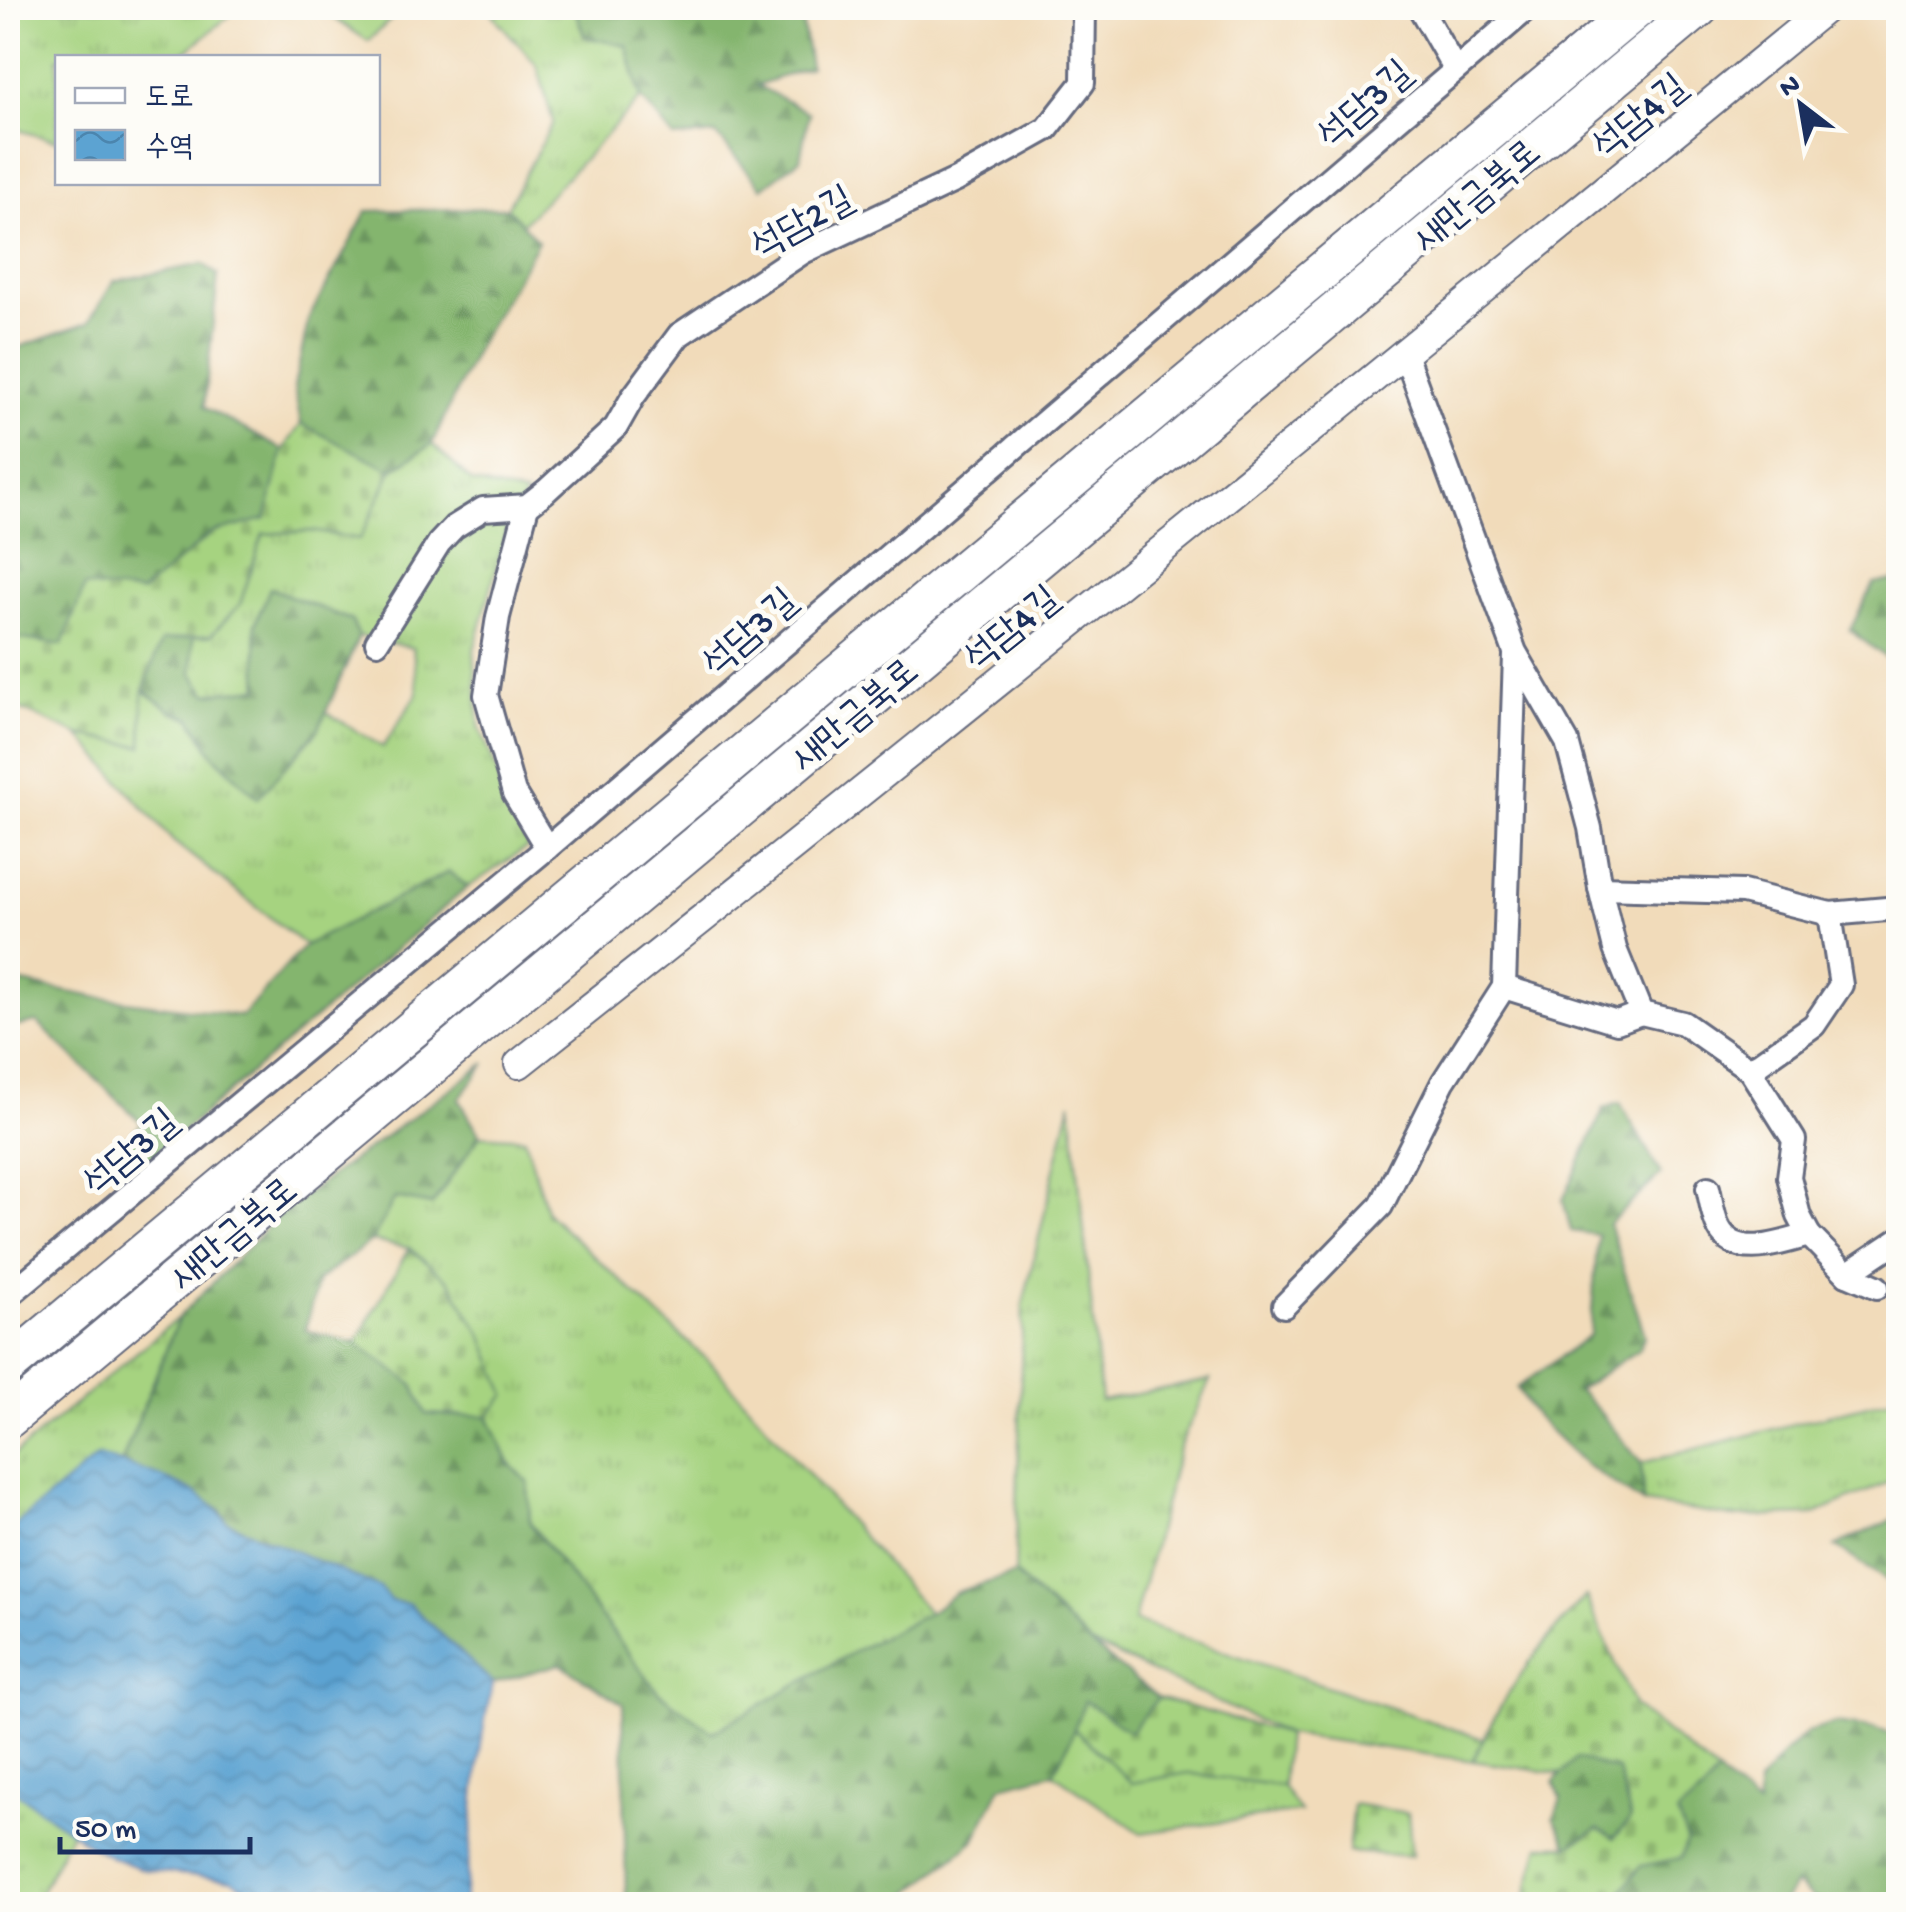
<svg xmlns="http://www.w3.org/2000/svg" width="1906" height="1912" viewBox="0 0 1906 1912" font-family="'Gochi Hand','Poor Story',sans-serif">
  <style>
    .grass { fill: url(#grass-tufts); stroke: #60816f; stroke-width: 2.5 }
    .forest { fill: url(#forest-firs); stroke: #507266; stroke-width: 2.5 }
    .cemetery { fill: url(#cemetery-stones); stroke: #60816f; stroke-width: 2.5 }
    .water { fill: url(#water-waves); stroke: #3c6998; stroke-width: 2.5 }
    .lines { fill: none; stroke-linecap: round; stroke-linejoin: round }
    .minor-casing { stroke: #666b7e; stroke-width: 28 }
    .tertiary-casing { stroke: #666b7e; stroke-width: 32 }
    .trunk-casing { stroke: #666b7e; stroke-width: 42 }
    .minor { stroke: #fff; stroke-width: 22 }
    .tertiary { stroke: #fff; stroke-width: 28 }
    .trunk { stroke: #fff; stroke-width: 38 }
    .labels { text-anchor: middle; stroke-width: 10; stroke-linejoin: round; paint-order: stroke }
    .street-label { font-size: 38px; fill: #1b2f5e; stroke: #fdfcf7 }
  </style>
  <defs>
    <pattern id="grass-tufts" width="24" height="20" patternUnits="userSpaceOnUse" patternTransform="scale(2.5)"><rect width="24" height="20" fill="#a6d380"/><path d="M3 7l-1-3M5 7V3M7 7l1-3M15 17l-1-3M17 17v-4M19 17l1-3" fill="none" stroke="#8eb571"/></pattern>
    <pattern id="forest-firs" width="22" height="20" patternUnits="userSpaceOnUse" patternTransform="scale(2.5)"><rect width="22" height="20" fill="#84b56e"/><path d="M5 1l3.5 6h-7zM16 11l3.5 6h-7z" fill="#6b945e"/></pattern>
    <pattern id="cemetery-stones" width="16" height="16" patternUnits="userSpaceOnUse" patternTransform="scale(2.5)"><rect width="16" height="16" fill="#a6d380"/><path d="M2 7V4a2 2 0 0 1 4 0v3zM10 15v-3a2 2 0 0 1 4 0v3z" fill="#8eb571"/></pattern>
    <pattern id="water-waves" width="16" height="10" patternUnits="userSpaceOnUse" patternTransform="scale(2.5)"><rect width="16" height="10" fill="#5ca3d2"/><path d="M0 5q4-4 8 0t8 0" fill="none" stroke="#4b85ae"/></pattern>
  </defs>
  <rect width="100%" height="100%" fill="#fdfcf7"/>
  <filter id="ink" filterUnits="userSpaceOnUse"><feTurbulence type="fractalNoise" baseFrequency=".01" numOctaves="2"/><feDisplacementMap in="SourceGraphic" scale="20" xChannelSelector="R" yChannelSelector="G"/><feConvolveMatrix kernelMatrix="1 2 1 2 8 2 1 2 1" color-interpolation-filters="sRGB"/></filter>
  <filter id="wash" filterUnits="userSpaceOnUse"><feTurbulence type="fractalNoise" baseFrequency=".0048" numOctaves="4" result="noise"/><feDisplacementMap in="SourceGraphic" scale="40" xChannelSelector="R" yChannelSelector="G"/><feGaussianBlur stdDeviation="2.25" result="paint"/><feColorMatrix in="noise" values="0 0 0 0 0 0 0 0 0 0 0 0 0 0 0 0 0 1.4 0 .05"/><feComposite in="paint" operator="in"/></filter>
  <g filter="url(#wash)">
    <rect width="100%" height="100%" fill="#f1dbba"/>
    <g class="grass">
      <path d="M8,8H239L179,57L58,58L57,141L15,129L8,130Z"/>
      <path d="M319,8H403L368,41Z"/>
      <path d="M489,8H574L585,37L627,46L641,98L522,224L507,208L553,122L537,65L497,20Z"/>
      <path d="M432,444L472,482L526,495L509,522L474,650L479,726L528,847L468,887L449,872L305,945L173,841L79,735L142,746L143,690L173,712L191,718L214,756L258,797L326,712L383,747L418,693L413,648L359,636L351,620L255,624L259,688L207,694L192,673L193,637L211,635L240,604L263,534L312,531L360,539L392,470Z"/>
      <path d="M1071,1102L1101,1401L1210,1380L1179,1448L1134,1621L1483,1739L1473,1761L1287,1734L1089,1643L1015,1574L1023,1304Z"/>
      <path d="M480,1135L525,1138L547,1213L714,1366L929,1613L853,1652L712,1733L658,1692L530,1523L528,1482L509,1463L488,1416L506,1395L409,1248L372,1241L395,1197L432,1205Z"/>
      <path d="M179,1317L121,1464L98,1456L8,1531V1460Z"/>
      <path d="M1898,1397V1478L1813,1515L1733,1517L1643,1503L1641,1463Z"/>
      <path d="M1074,1729L1132,1783L1187,1773L1282,1786L1300,1812L1141,1833L1053,1773Z"/>
      <path d="M8,1786L71,1832L35,1904H8Z"/>
    </g>
    <g class="forest">
      <path d="M574,8H800L810,67L757,85L809,113L800,159L762,188L716,134L674,138L641,98L627,46L585,37Z"/>
      <path d="M507,208L538,241L476,349L432,444L392,470L301,424L294,387L309,318L367,211Z"/>
      <path d="M203,264L218,275L204,407L283,450L268,519L212,533L141,593L62,645L8,637V351L88,323L114,281Z"/>
      <path d="M1898,579V833L1888,783L1893,720L1898,702L1894,664L1850,630L1874,584Z"/>
      <path d="M270,588L351,620L359,636L318,730L258,798L214,756L191,718L173,712L143,690L161,641L193,637L192,673L207,694L259,688L255,624Z"/>
      <path d="M449,872L468,887L126,1180L108,1160L142,1123L37,1022L8,1028V981H12L95,997L242,1016L305,945Z"/>
      <path d="M486,1063L459,1099L480,1135L432,1205L395,1198L372,1241L318,1280L305,1330L356,1343L413,1384L426,1414L488,1416L509,1463L528,1482L530,1523L658,1692L713,1732L853,1652L929,1613L957,1592L1015,1574L1089,1643L1158,1698L1130,1733L1085,1702L1067,1747L1053,1773L1001,1786L974,1841L895,1904H626L623,1704L560,1664L493,1683L409,1604L391,1601L380,1588L249,1533L227,1522L220,1509L121,1464L179,1317L284,1210Z"/>
      <path d="M1620,1103L1661,1174L1609,1224L1645,1336L1638,1350L1578,1390L1599,1411L1641,1463L1643,1503L1586,1465L1536,1417L1517,1388L1590,1335L1598,1235L1571,1231L1563,1200L1604,1108Z"/>
      <path d="M1898,1517V1588L1835,1546Z"/>
      <path d="M1837,1723L1876,1729L1898,1736V1904H1821L1795,1884L1782,1904H1615L1613,1902L1641,1866L1687,1840L1676,1814L1703,1792L1717,1773L1758,1807V1784L1784,1753L1807,1732Z"/>
      <path d="M1576,1758L1618,1770L1631,1819L1613,1838L1598,1829L1568,1846L1554,1818L1561,1799L1554,1782Z"/>
    </g>
    <g class="cemetery">
      <path d="M301,424L392,470L360,539L312,531L263,534L240,604L211,635L161,641L143,690L142,746L79,735L8,704V637L62,645L85,586L141,593L212,533L266,519L283,450Z"/>
      <path d="M409,1248L450,1282L483,1337L506,1395L488,1416L426,1414L413,1384L356,1343Z"/>
      <path d="M1586,1597L1635,1707L1717,1773L1703,1792L1677,1814L1687,1840L1681,1858L1641,1866L1613,1902L1615,1904H1543L1525,1900L1540,1846H1568L1598,1829L1614,1838L1631,1819L1618,1770L1576,1758L1561,1774L1473,1761C1500,1700 1538,1644 1586,1597Z"/>
      <path d="M1158,1698L1287,1734L1282,1786L1187,1773L1132,1783L1074,1729L1085,1701L1130,1732Z"/>
      <path d="M1353,1804L1408,1813L1412,1856L1348,1852Z"/>
    </g>
    <path class="water" d="M98,1456C138,1469 204,1485 227,1522L380,1588L391,1601L409,1604L493,1683C474,1756 475,1831 463,1904H276L231,1880L145,1870L111,1857L89,1845L8,1786V1531Z"/>
  </g>
  <g filter="url(#ink)">
    <g class="lines">
      <g class="minor-casing">
        <g id="minor">
          <path d="M1420,8L1455,69"/>
          <path d="M1405,354L1515,652L1567,742L1590,828L1600,888L1615,949L1641,1013L1683,1023L1750,1070L1794,1140L1789,1177L1799,1216L1809,1235L1847,1274L1877,1287"/>
          <path d="M527,506L498,617L486,695L514,793L547,848"/>
          <path d="M377,642L439,543L454,527L483,509L527,506L546,491L616,427L633,397L679,335L803,252L956,180L1047,129L1083,83L1084,8"/>
          <path d="M1600,888L1743,892L1830,914L1898,908"/>
          <path d="M1504,987L1515,655"/>
          <path d="M1750,1070L1814,1025L1841,985L1830,914"/>
          <path d="M1708,1188C1711,1200 1713,1217 1719,1228C1736,1261 1782,1242 1809,1235"/>
          <path d="M1847,1274L1898,1240"/>
          <path d="M8,1296L547,848L1528,8"/>
          <path d="M1284,1306L1381,1206L1443,1082L1504,987L1617,1022L1641,1013"/>
        </g>
      </g>
      <g class="tertiary-casing">
        <path id="tertiary" d="M519,1064C959,717 1394,363 1826,8"/>
      </g>
      <g class="trunk-casing">
        <g id="trunk">
          <path d="M8,1366L1638,8"/>
          <path d="M8,1419L1699,8"/>
        </g>
      </g>
      <use href="#minor" class="minor"/>
      <use href="#tertiary" class="tertiary"/>
      <use href="#trunk" class="trunk"/>
    </g>
  </g>
  <g class="labels">
    <g class="street-label">
      <text transform="translate(1363 102) rotate(-41)" y="13">석담3길</text>
      <text transform="translate(1638 114) rotate(-39)" y="13">석담4길</text>
      <text transform="translate(1475 194) rotate(-40)" y="13">새만금북로</text>
      <text transform="translate(801 220) rotate(-29)" y="13">석담2길</text>
      <text transform="translate(1010 626) rotate(-39)" y="13">석담4길</text>
      <text transform="translate(748 630) rotate(-41)" y="13">석담3길</text>
      <text transform="translate(853 713) rotate(-40)" y="13">새만금북로</text>
      <text transform="translate(129 1150) rotate(-40)" y="13">석담3길</text>
      <text transform="translate(232 1232) rotate(-40)" y="13">새만금북로</text>
    </g>
  </g>
  <rect width="1906" height="1912" fill="none" stroke="#fdfcf7" stroke-width="40"/>
  <rect x="55" y="55" width="325" height="130" fill="#fdfcf7" stroke="#a3aaba" stroke-width="2.5"/>
  <rect x="75" y="88" width="50" height="15" fill="#ffffff" stroke="#a3aaba" stroke-width="2.5"/>
  <text x="145" y="105" font-size="30" fill="#1b2f5e">도로</text>
  <rect x="75" y="130" width="50" height="30" fill="url(#water-waves)" stroke="#a3aaba" stroke-width="2.5"/>
  <text x="145" y="155" font-size="30" fill="#1b2f5e">수역</text>
  <g transform="translate(1801 105) rotate(329)" stroke="#fdfcf7" stroke-width="8" paint-order="stroke">
  <path d="M0-8L18 38L0 25L-18 38Z" fill="#1b2f5e"/>
  <text y="-15" font-size="28" font-weight="bold" text-anchor="middle" fill="#1b2f5e">N</text>
  </g>
  <path d="M60 1837v15h190v-15" fill="none" stroke="#1b2f5e" stroke-width="5"/>
  <text x="75" y="1837" font-size="30" fill="#1b2f5e" stroke="#fdfcf7" stroke-width="8" paint-order="stroke">50 m</text>
</svg>
